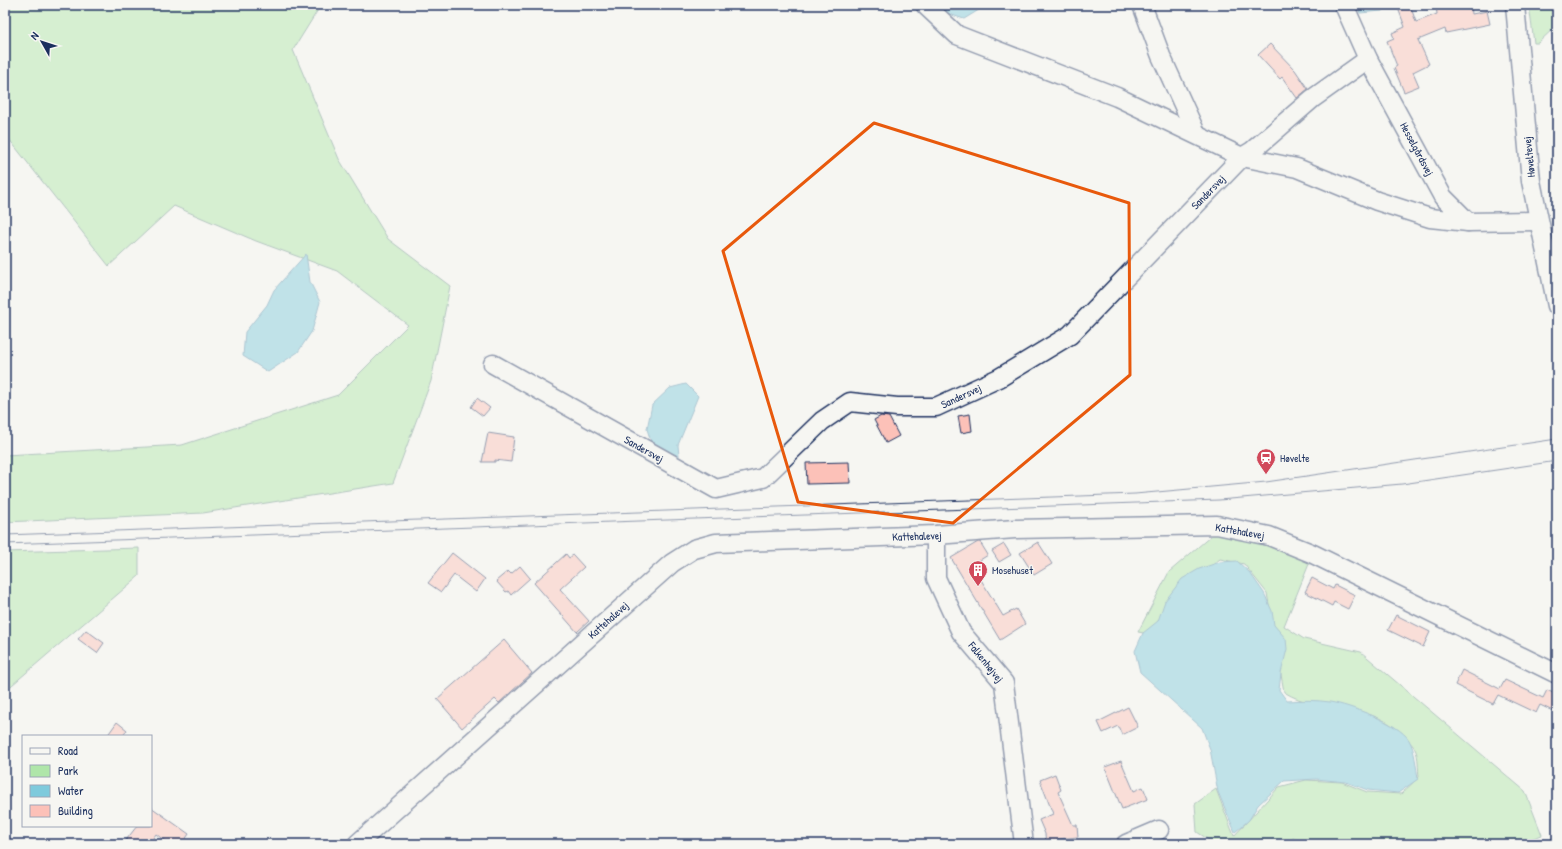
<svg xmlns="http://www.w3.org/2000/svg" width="1562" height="849" viewBox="0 0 1562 849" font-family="'Patrick Hand',sans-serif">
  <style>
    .green { fill: #afe6a9; stroke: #658a84 }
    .water { fill: #7ecadc; stroke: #568caa }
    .building { fill: #fcc1b8; stroke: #1b2f5e }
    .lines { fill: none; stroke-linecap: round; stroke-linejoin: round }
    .minor-casing { stroke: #1b2f5e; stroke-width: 21 }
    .minor { stroke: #f6f6f2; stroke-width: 18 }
    .tram { stroke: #1b2f5e; stroke-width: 1 }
    .marked { fill: none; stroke: #e8590c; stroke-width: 3; stroke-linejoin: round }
    .labels { text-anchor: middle; stroke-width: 3; stroke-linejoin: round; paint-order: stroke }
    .street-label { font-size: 11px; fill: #1b2f5e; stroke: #f6f6f2 }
    .poi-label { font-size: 11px; fill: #1b2f5e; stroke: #f6f6f2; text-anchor: start }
  </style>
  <rect width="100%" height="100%" fill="#f6f6f2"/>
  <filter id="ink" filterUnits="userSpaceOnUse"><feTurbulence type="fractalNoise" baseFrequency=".025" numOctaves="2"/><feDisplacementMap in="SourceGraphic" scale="8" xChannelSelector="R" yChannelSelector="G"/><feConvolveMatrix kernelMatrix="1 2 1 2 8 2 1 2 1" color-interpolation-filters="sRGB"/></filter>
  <g filter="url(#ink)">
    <g class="green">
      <path d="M5,5H321L293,50L339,159L388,239L450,286L431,381L393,483L203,513L5,522V455L182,445L338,395L408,325L337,271L256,241L174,206L109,266L5,134Z"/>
      <path d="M1529,5H1557V25L1538,43H1534Z"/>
      <path d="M1226,523L1311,559L1284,626L1304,639L1361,652L1525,791L1542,835L1517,844H1304L1293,838L1286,844H1215L1197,832L1195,804L1216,789L1234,836L1279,787L1306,780L1342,782L1367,792L1401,794L1419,777C1418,769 1419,757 1415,749C1414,746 1410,743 1408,740C1373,698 1322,716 1284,692L1267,593L1244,564L1220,559L1167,601L1155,635L1138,632L1169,572Z"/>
      <path d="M139,548V576L5,691V552Z"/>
    </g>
    <g class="water">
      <path d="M937,5H987L964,19L940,11Z"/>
      <path d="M1357,5H1387L1382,11L1360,13Z"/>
      <path d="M306,254L310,282L320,302L312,331L298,352L268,372L243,356L245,332L267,305L274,290Z"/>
      <path d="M686,384L698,396L678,445L679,456L675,461L654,451L647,429L652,405L670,388Z"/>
      <path d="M1237,561L1250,573L1264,593L1272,611L1274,625L1286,639L1287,649L1281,673L1279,690L1287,701C1302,700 1316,700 1330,702C1349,705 1399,723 1409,740C1415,750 1416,767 1418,779L1398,793L1368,790L1346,782L1316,779L1284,781L1258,805L1249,820L1235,832L1218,792L1210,749L1202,728L1140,672L1135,651L1143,633L1158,621L1165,601L1182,579L1199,569L1220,562Z"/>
    </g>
    <g class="building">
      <path d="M1405,5H1410L1416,22L1437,14L1436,5H1471L1472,14L1487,11L1490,24L1446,33L1445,29L1418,40L1429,64L1413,72L1419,86L1404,92L1394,68L1397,66L1387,41L1394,38L1392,33L1405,27L1398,8Z"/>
      <path d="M1270,44L1295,70L1308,89L1297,98L1282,77L1280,79L1258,55Z"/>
      <path d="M477,398L490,408L483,416L471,407Z"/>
      <path d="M970,414L972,431L961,433L958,416Z"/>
      <path d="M881,416L889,417L899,436L886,443L874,420Z"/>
      <path d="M488,433L514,437L511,462L495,460V462H482Z"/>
      <path d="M849,462L850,483L807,484L806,463Z"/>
      <path d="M978,542H980L988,555L972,565L1003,616L1016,609L1025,624L1000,640L951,558Z"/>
      <path d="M1038,542L1052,564L1034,575L1020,553Z"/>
      <path d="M1004,544L1011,555L999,562L992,551Z"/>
      <path d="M452,553L485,579L476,592L454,575L441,592L428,583Z"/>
      <path d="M566,554L569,558L573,555L584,567L560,589L589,621L577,632L534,583Z"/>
      <path d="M520,566L530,578L511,595L508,591L506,592L496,581L508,571L511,574Z"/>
      <path d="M1312,578L1333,589L1335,585L1355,595L1348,609L1334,602L1332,606L1305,592Z"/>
      <path d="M1396,615L1430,632L1423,647L1388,630Z"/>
      <path d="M86,630L104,643L97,653L78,639Z"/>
      <path d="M504,640L532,673L499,703L495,699L462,728L437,699Z"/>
      <path d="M1462,670L1500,689L1505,680L1543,698L1547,690L1557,695V713L1540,705L1536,713L1498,695L1493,704L1455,685Z"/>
      <path d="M1128,707L1138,727L1122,735L1118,726L1103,733L1098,722Z"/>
      <path d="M117,722L127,730L123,736H107Z"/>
      <path d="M1121,761L1134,791L1143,787L1148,799L1122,809L1105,767Z"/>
      <path d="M1055,774L1061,790L1058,792L1073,825H1077L1078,837L1058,839V844H1046L1045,834L1039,820L1053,814L1040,780Z"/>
      <path d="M151,807L189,834L182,844H169L156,834L149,844H123L137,826H151Z"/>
    </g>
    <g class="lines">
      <g class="minor-casing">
        <g id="minor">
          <path d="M925,5L957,35L1117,97L1242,157L1297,168L1377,201L1430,218L1468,222"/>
          <path d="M1142,5L1161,56L1196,133"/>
          <path d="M1344,5L1368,59L1443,197L1468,222L1538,221"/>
          <path d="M1515,5L1531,181L1557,306"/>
          <path d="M493,364L716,489L763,478L822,421L850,402L897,407H936L999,378L1070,335L1242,157L1252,151L1312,99L1368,59"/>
          <path d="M936,535V578L961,632L1004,683L1024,844"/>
          <path d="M357,844L672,563L694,549L716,543L936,535L1015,529L1217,525L1269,536L1311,553L1557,674"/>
          <path d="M1126,844L1159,830"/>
        </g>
      </g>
      <use href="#minor" class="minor"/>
      <g class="tram">
        <path d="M5,535L1135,494L1266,482L1557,439"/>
        <path d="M5,544L1219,500L1402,484L1557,461"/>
      </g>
    </g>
  </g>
  <path d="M0 0H1562V849H0ZM874,123L1129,203L1130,375L953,523L798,502L723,251Z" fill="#f6f6f2" fill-opacity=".55" fill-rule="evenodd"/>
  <path class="marked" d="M874,123L1129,203L1130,375L953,523L798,502L723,251Z"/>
  <defs>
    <g id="station-pin" transform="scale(1)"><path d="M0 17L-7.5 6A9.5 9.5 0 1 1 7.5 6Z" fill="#d1495b" stroke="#f6f6f2"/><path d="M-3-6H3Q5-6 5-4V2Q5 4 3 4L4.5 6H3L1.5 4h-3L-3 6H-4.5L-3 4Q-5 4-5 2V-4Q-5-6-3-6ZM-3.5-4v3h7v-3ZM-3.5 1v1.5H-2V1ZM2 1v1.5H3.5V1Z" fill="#fff"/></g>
    <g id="building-pin" transform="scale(1)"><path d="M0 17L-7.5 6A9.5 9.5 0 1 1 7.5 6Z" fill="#d1495b" stroke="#f6f6f2"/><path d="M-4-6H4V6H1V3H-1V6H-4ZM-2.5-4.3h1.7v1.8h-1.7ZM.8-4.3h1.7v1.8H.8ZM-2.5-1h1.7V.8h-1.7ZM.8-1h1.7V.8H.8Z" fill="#fff"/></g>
  </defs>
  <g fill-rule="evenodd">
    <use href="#station-pin" x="1266" y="458"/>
    <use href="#building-pin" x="978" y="570"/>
  </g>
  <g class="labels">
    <g class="street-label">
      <text transform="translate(1417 149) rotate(62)" y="4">Hesselgårdsvej</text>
      <text transform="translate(1529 157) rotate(-96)" y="4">Høveltevej</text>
      <text transform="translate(1208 192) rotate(-46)" y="4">Sandersvej</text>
      <text transform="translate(961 396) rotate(-25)" y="4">Sandersvej</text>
      <text transform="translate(644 449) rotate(29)" y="4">Sandersvej</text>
      <text transform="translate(1240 531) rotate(10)" y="4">Kattehalevej</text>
      <text transform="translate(917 536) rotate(-2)" y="4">Kattehalevej</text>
      <text transform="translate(608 620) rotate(-42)" y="4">Kattehalevej</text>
      <text transform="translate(986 662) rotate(51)" y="4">Falkenhøjvej</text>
    </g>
    <g class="poi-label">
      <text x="1280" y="462">Høvelte</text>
      <text x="992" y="574">Mosehuset</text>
    </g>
  </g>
  <rect width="1562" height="849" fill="none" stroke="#f6f6f2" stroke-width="20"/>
  <rect x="10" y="10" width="1542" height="829" fill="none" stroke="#1b2f5e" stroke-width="1.5" filter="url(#ink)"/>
  <rect x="22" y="735" width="130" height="92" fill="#f6f6f2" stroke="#9ea6b7"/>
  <rect x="30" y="748" width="20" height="6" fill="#f6f6f2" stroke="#9ea6b7"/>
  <text x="58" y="755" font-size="12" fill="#1b2f5e">Road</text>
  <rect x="30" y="765" width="20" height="12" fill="#afe6a9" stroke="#9ea6b7"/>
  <text x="58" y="775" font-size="12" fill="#1b2f5e">Park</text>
  <rect x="30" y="785" width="20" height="12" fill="#7ecadc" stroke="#9ea6b7"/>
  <text x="58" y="795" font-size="12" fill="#1b2f5e">Water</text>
  <rect x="30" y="805" width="20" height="12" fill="#fcc1b8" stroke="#9ea6b7"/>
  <text x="58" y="815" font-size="12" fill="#1b2f5e">Building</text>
  <g transform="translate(42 42) rotate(309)" stroke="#f6f6f2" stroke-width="3" paint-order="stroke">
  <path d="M0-3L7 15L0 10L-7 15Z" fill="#1b2f5e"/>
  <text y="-6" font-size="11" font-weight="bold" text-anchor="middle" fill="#1b2f5e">N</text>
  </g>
</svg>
